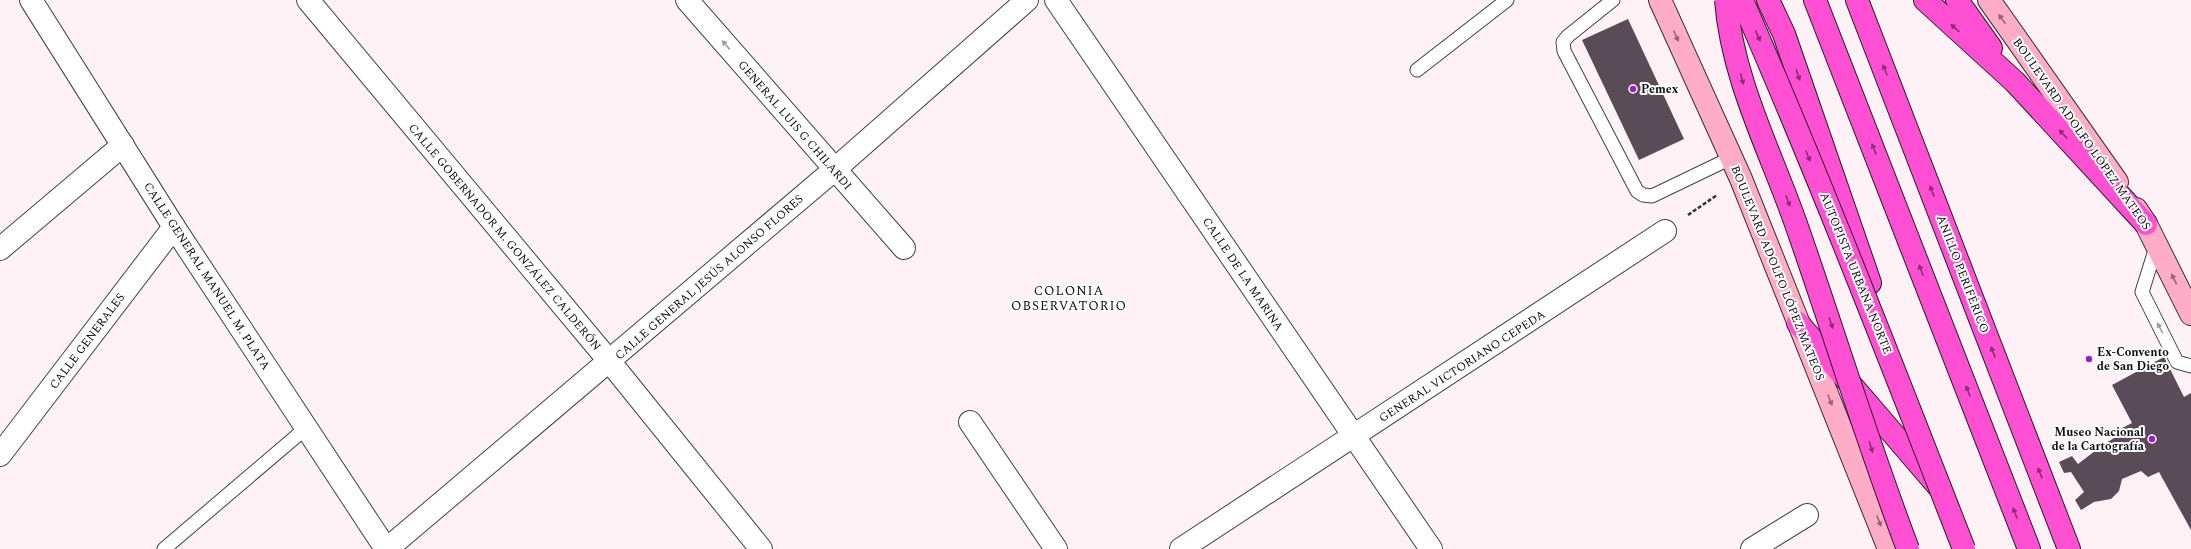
<svg xmlns="http://www.w3.org/2000/svg" width="2191" height="549" viewBox="0 0 2191 549" font-family="Spectral,serif">
  <style>
    .building { fill: #594b57 }
    .lines { fill: none; stroke-linecap: round; stroke-linejoin: round }
    .service-casing { stroke: #424242; stroke-width: 15 }
    .minor-casing { stroke: #424242; stroke-width: 24 }
    .secondary-casing { stroke: #313131; stroke-width: 24 }
    .motorway-casing { stroke: #202020; stroke-width: 24 }
    .path { stroke: #313131; stroke-width: 2.5; stroke-dasharray: 4 2; stroke-linecap: butt }
    .service { stroke: #fff; stroke-width: 13 }
    .minor { stroke: #fff; stroke-width: 22 }
    .secondary { stroke: #ffadc7; stroke-width: 22 }
    .motorway { stroke: #ff50d4; stroke-width: 22 }
    .motorway-bridge-casing { stroke: #202020; stroke-width: 24; stroke-linecap: butt }
    .motorway-bridge { stroke: #ff50d4; stroke-width: 22 }
    .oneway { fill: #936674 }
    .oneway2 { fill: #873072 }
    .oneway3 { fill: #9f9f9f }
    .poi-dot { fill: #9e1ccb; stroke: #fff; stroke-width: 1.5 }
    .labels { text-anchor: middle; stroke-width: 4; stroke-linejoin: round; paint-order: stroke }
    .poi-label { font-size: 12px; font-weight: bold; fill: #0f0f0f; stroke: #fff; text-anchor: start }
    .street-label { font-size: 12px; fill: #0f0f0f; stroke: #fff }
    .neighbourhood-label { font-size: 13px; letter-spacing: 1px; fill: #0f0f0f; stroke: #fff }
  </style>
  <rect width="100%" height="100%" fill="#fff2f7"/>
  <g class="building">
    <path d="M1628,19L1684,139L1639,160L1582,40Z"/>
    <path d="M2164,357L2184,397L2191,393V530L2159,472L2148,477L2141,471L2122,479L2119,491L2111,499L2094,502L2081,510L2075,500L2084,492L2071,472L2064,473L2059,462L2072,456L2078,464L2104,444L2123,433L2120,429L2132,423L2112,385Z"/>
  </g>
  <g class="lines">
    <g class="service-casing">
      <g id="service">
        <path d="M1613,0L1568,36L1563,42L1564,51L1637,191L1643,195L1652,196L1731,158"/>
        <path d="M1417,70L1507,0"/>
        <path d="M2157,244L2142,292L2177,362L2191,366"/>
        <path d="M164,549L306,428"/>
      </g>
    </g>
    <g class="minor-casing">
      <g id="minor">
        <path d="M31,0L174,227L386,549"/>
        <path d="M308,0L610,362L761,549"/>
        <path d="M687,0L904,248"/>
        <path d="M1056,0L1431,549"/>
        <path d="M0,249L123,145"/>
        <path d="M970,422L1056,549"/>
        <path d="M0,455L174,227"/>
        <path d="M387,549L834,170L1027,0"/>
        <path d="M1181,549L1665,231"/>
        <path d="M1752,549L1807,515"/>
      </g>
    </g>
    <g class="secondary-casing">
      <g id="secondary">
        <path d="M1660,0L1741,179L1889,549"/>
        <path d="M1989,0L2117,182"/>
        <path d="M2136,209L2146,224L2191,314"/>
      </g>
    </g>
    <g class="motorway-casing">
      <g id="motorway">
        <path d="M1768,0L1784,34L1870,283"/>
        <path d="M1815,0L2029,549"/>
        <path d="M1857,0L2069,549"/>
        <path d="M1925,0L2015,82L2146,224"/>
        <path d="M1957,0L1991,48"/>
        <path d="M1798,323L1938,486"/>
      </g>
    </g>
    <path class="path" d="M1688,215L1717,195"/>
    <use href="#service" class="service"/>
    <use href="#minor" class="minor"/>
    <use href="#secondary" class="secondary"/>
    <use href="#motorway" class="motorway"/>
    <g class="motorway-bridge-casing">
      <g id="motorway-bridge">
        <path d="M1726,0C1732,79 1770,150 1796,224C1834,332 1867,442 1908,549"/>
        <path d="M1742,0C1821,181 1892,365 1964,549"/>
      </g>
    </g>
    <use href="#motorway-bridge" class="motorway-bridge"/>
  </g>
  <defs><path id="oneway-solid" d="M-6-.8H1V-3.2L6.5 0L1 3.2V.8H-6Z"/></defs>
  <g class="oneway">
    <use href="#oneway-solid" transform="translate(2002 19) rotate(-125)"/>
    <use href="#oneway-solid" transform="translate(1676 36) rotate(66)"/>
    <use href="#oneway-solid" transform="translate(2174 279) rotate(-116)"/>
    <use href="#oneway-solid" transform="translate(1830 400) rotate(68)"/>
    <use href="#oneway-solid" transform="translate(1879 521) rotate(69)"/>
  </g>
  <g class="oneway2">
    <use href="#oneway-solid" transform="translate(1955 28) rotate(-138)"/>
    <use href="#oneway-solid" transform="translate(1758 36) rotate(66)"/>
    <use href="#oneway-solid" transform="translate(1885 70) rotate(-112)"/>
    <use href="#oneway-solid" transform="translate(1798 75) rotate(71)"/>
    <use href="#oneway-solid" transform="translate(1742 79) rotate(76)"/>
    <use href="#oneway-solid" transform="translate(2063 134) rotate(-133)"/>
    <use href="#oneway-solid" transform="translate(1874 149) rotate(-111)"/>
    <use href="#oneway-solid" transform="translate(1808 156) rotate(68)"/>
    <use href="#oneway-solid" transform="translate(1932 191) rotate(-111)"/>
    <use href="#oneway-solid" transform="translate(1788 201) rotate(69)"/>
    <use href="#oneway-solid" transform="translate(1921 270) rotate(-111)"/>
    <use href="#oneway-solid" transform="translate(1831 323) rotate(71)"/>
    <use href="#oneway-solid" transform="translate(1993 352) rotate(-111)"/>
    <use href="#oneway-solid" transform="translate(1968 391) rotate(-111)"/>
    <use href="#oneway-solid" transform="translate(1871 447) rotate(72)"/>
    <use href="#oneway-solid" transform="translate(2040 473) rotate(-111)"/>
    <use href="#oneway-solid" transform="translate(2015 513) rotate(-111)"/>
  </g>
  <g class="oneway3">
    <use href="#oneway-solid" transform="translate(726 45) rotate(-131)"/>
    <use href="#oneway-solid" transform="translate(2160 328) rotate(-117)"/>
  </g>
  <g class="poi-dot">
    <circle cx="1633" cy="89" r="4"/>
    <circle cx="2089" cy="359" r="4"/>
    <circle cx="2152" cy="439" r="4"/>
  </g>
  <g class="labels">
    <g class="poi-label">
      <text x="1641" y="93">Pemex</text>
      <text x="2097" y="356">Ex-Convento<tspan x="2097" dy="14">de San Diego</tspan></text>
      <text x="2144" y="436" text-anchor="end">Museo Nacional<tspan x="2144" dy="14">de la Cartografía</tspan></text>
    </g>
    <g class="street-label">
      <text transform="translate(795 125) rotate(49)" y="4">GENERAL LUIS G CHILARDI</text>
      <text transform="translate(2082 134) rotate(55)" y="4">BOULEVARD ADOLFO LÓPEZ MATEOS</text>
      <text transform="translate(505 237) rotate(50)" y="4">CALLE GOBERNADOR M. GONZÁLEZ CALDERÓN</text>
      <text transform="translate(1778 273) rotate(68)" y="4">BOULEVARD ADOLFO LÓPEZ MATEOS</text>
      <text transform="translate(1856 273) rotate(68)" y="4">AUTOPISTA URBANA NORTE</text>
      <text transform="translate(1243 274) rotate(56)" y="4">CALLE DE LA MARINA</text>
      <text transform="translate(1963 274) rotate(69)" y="4">ANILLO PERIFÉRICO</text>
      <text transform="translate(207 276) rotate(57)" y="4">CALLE GENERAL MANUEL M. PLATA</text>
      <text transform="translate(709 277) rotate(-41)" y="4">CALLE GENERAL JESÚS ALONSO FLORES</text>
      <text transform="translate(87 341) rotate(-53)" y="4">CALLE GENERALES</text>
      <text transform="translate(1462 366) rotate(-33)" y="4">GENERAL VICTORIANO CEPEDA</text>
    </g>
    <g class="neighbourhood-label">
      <text x="1069" y="295">COLONIA<tspan x="1069" dy="15">OBSERVATORIO</tspan></text>
    </g>
  </g>
</svg>
